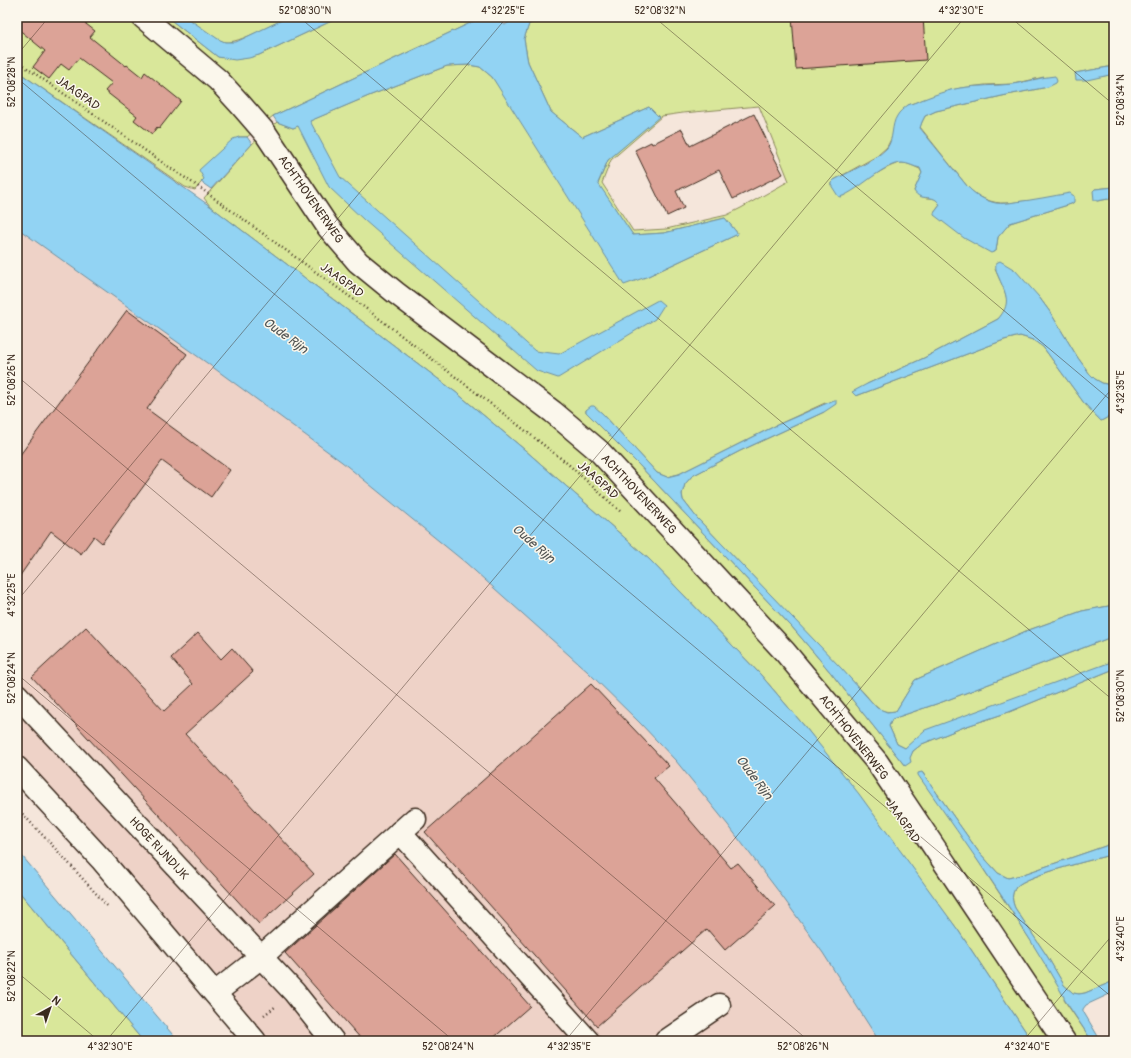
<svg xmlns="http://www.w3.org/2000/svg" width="1131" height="1058" viewBox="0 0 1131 1058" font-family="Pangolin,sans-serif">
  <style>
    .built { fill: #eed2c7 }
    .green { fill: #d9e79a; stroke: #8a885c; fill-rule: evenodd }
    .water { fill: #92d3f3; stroke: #6f8f9e }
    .building { fill: #dca397; stroke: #3b2a1e }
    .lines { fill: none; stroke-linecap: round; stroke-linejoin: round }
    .minor-casing { stroke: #3b2a1e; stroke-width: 25 }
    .path { stroke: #3b2a1e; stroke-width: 2.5; stroke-dasharray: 1 3; stroke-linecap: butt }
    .minor { stroke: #fbf7ec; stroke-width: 22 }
    .ticks { fill: none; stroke: #3b2a1e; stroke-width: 1; stroke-opacity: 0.45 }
    .labels { text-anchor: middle; stroke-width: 3; stroke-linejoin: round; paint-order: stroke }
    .street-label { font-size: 12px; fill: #3b2a1e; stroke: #fbf7ec }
    .water-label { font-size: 13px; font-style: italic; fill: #515453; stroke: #fbf7ec }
    .neatline { fill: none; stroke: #3b2a1e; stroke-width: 1.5 }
    .ticks-label { font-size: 10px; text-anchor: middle; fill: #3b2a1e }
  </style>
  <rect width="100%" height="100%" fill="#f5e6db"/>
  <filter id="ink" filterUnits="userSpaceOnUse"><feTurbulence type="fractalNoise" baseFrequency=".025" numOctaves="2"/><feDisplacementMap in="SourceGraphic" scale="8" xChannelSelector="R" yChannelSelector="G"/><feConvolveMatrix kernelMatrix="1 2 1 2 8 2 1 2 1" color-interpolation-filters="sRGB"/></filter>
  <g filter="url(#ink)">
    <path class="built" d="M17,200L649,710L892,1041H252L17,783Z"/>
    <g class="green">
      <path d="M17,17H167L218,57L259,55L340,17H483L273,116L247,137H239L195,190L185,187L17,71Z"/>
      <path d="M186,17H288C275,23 238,44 225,42C215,41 195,23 186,17Z"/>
      <path d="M545,17H1114V66L1075,73L1104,76L1114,74V187L1095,189L1097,201L1114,198V386L1102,383L1095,379L1089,373L1078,358L1050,312L1039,297L995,269C999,279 1007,292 1007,303C1007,309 1002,315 998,319L924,358L867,384L856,396L1004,340L1020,336L1033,340L1043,347L1084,403L1101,421L1114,414V605L1082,611L1026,631L915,680L896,711C878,714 875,705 864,693L697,518L683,500L682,494L685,484L692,476L740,451L824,412L825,403L777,425L679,474L667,477L657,473L603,414L594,407L586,410V412L639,465L792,627L831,673L905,766L913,751L922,744L964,727L1009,712L1114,669V843L1021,875L1008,878L998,873L978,851L922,772L986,873L1043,959L1065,997L1064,1000L1092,1041H1032L958,930L806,728L760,674L650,560L525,450L458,394L210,206L204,198L252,144L277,122L293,128L371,95L447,66L469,65L480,67L492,77L646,277L738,234L725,218L664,233L633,235L598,184L608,160L658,117L649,107L582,137L551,112L528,62L527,57L524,39L529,24ZM1044,77L1048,87L1002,96L936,111L925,116L922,122L920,127L967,186C976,197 992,204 1006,203C1013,203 1020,201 1027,201C1043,201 1059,202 1074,202L1071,204L1042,213L1010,223L998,237L996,251L934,213L940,205C935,195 931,200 923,197C920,196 917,193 914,191L921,175L922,173L920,169C915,167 908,163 902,163C888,163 856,188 843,196L831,185V183L834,180L877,156L887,147L908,105L951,90L961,88L985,85L1013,84ZM759,106L789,181L741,208L727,215L666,229L633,231L602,183L611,160L662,116L683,113Z"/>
      <path d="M1114,636V661L912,743L905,748L897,744L889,726L892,719L942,702Z"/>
      <path d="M1114,854V981L1085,993L1079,994L1073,993L1064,985L1047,956L1015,908C1012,901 1011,894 1016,887C1026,875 1096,859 1114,854Z"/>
      <path d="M17,889L143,1041H17Z"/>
    </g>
    <g class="water">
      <path d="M167,17H186L218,39L225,42H236L288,17H340L259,55L249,58L235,60L229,59L218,57Z"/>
      <path d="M483,17H493L505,25L517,17H545L529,24L524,39L527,57L528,62L551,112L582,137L649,107L659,117L608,160L598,183L633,235L664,233L725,218L738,234L646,277L624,285L492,77L480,67L469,65L447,66L371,95L310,121L340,177L535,351L559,354L658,300L664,305L655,319L558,378L537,371L364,220L329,187L298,126L293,128L277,122L273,116Z"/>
      <path d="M1114,66V74L1087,80H1076L1075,73Z"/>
      <path d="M17,71L210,206L458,394L525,450L650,560L760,674L806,728L859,794L958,930L1032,1041H879L823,953L779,892L728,825L676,761L640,723L588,672L466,563L342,462L207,363L17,228Z"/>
      <path d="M1055,76L1057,81L1056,83L1048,87L1002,96L936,111L925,116L922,122L920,128L967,186C974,194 985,201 996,203C1002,204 1009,203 1015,202C1034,200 1052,196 1070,193L1074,196V202L1071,204L1042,213L1010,223L998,237L996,251L991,253L964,238L934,215V213L940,205C934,192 921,203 914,191L921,175L922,173L920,168C914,167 908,163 902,163C883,163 859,191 840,197L838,196L831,185V183L834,180C849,172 876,160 887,148C894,139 891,125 897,116C899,112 904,108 908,105C925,99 942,91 960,88C978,85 995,86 1013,84C1027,82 1041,77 1055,76Z"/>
      <path d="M239,137H247L252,144L211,189L201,182L204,179L199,170L233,139Z"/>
      <path d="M1114,187V198L1097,201L1094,200L1093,191L1095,189Z"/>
      <path d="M1000,261L1015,270L1039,297L1050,312L1078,358L1089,373L1095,379L1102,383L1114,386V414L1101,421L1084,403L1043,347L1033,340L1020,336L1004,340L856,396L852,392L867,384L924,358L998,319C1011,304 1007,296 999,278C997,273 995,270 996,263Z"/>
      <path d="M834,400H836V404L824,412L740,451L692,476L685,484L682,494L683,500L697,518L841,668L877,708L887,712L896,711L915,680L1026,631L1082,611L1114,605V636L942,702L892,719L889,726L897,744L905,748L925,730L1114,661V669L1009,712L964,727L922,744L913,751L910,758L911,762L905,766L831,673L792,627L639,465L586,412V410L591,406H594L603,414L657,473L667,477L679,474L777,425Z"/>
      <path d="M922,772L978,851L998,873L1008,878L1021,875L1114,843V854C1096,859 1026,875 1016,887C1011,894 1012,901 1015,908L1047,956L1064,985L1073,993L1079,994L1085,993L1114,981V992L1086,1005L1083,1009V1011L1099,1038L1095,1041H1092L1064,999V997C1021,920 969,848 918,775V773Z"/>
      <path d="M17,850L178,1041H143L17,889Z"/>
    </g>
    <g class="building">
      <path d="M17,17H77L95,31L90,37L126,66L127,65L142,77L145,72L181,101L159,129L157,127L152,134L134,120L137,116L105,91L112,83L79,58L69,70L61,64L49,79L33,67L45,51L17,28Z"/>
      <path d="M792,17H923L926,60L796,69Z"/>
      <path d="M754,114L769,145L768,146L783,174L733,199L719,170L676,191L684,208L667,216L635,150L651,142L652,144L682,129L690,146Z"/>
      <path d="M127,310L187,354L147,409L230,470L211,497L162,461L102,543L94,536L81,554L51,531L17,580V459Z"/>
      <path d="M86,627L164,711L193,684L171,658L198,633L221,659L232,648L253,672L185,734L314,874L259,924L32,677Z"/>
      <path d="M591,684L669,766L654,778L731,868L738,863L775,906L725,950L707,929L597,1026L425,832Z"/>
      <path d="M395,854L530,1006L490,1041H363L285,953Z"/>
    </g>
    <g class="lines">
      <g class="minor-casing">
        <g id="minor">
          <path d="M143,17L218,80L240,104L266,134L328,227L358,262L396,293L553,412L599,451L785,652L877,762L1064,1041"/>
          <path d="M17,695L261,957L294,992L333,1041"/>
          <path d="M17,768L101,859L255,1041"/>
          <path d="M400,832L588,1041"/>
          <path d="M215,993L261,957L415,819"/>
          <path d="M666,1041L719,1005"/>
        </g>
      </g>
      <g class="path">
        <path d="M17,61L166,165L196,185L364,307L504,414L568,464L622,513"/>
        <path d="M17,808L65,859L109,908"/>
        <path d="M264,1015L275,1007"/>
      </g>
      <use href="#minor" class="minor"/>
    </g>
  </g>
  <path class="ticks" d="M299,17L1114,701M654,17L1114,403M1010,17L1114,105M17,55L49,17M17,78L1114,999M17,376L809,1041M17,601L507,17M17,674L454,1041M17,972L99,1041M106,1041L965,17M565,1041L1114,386M1023,1041L1114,933"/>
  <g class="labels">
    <g class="street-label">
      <text transform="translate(78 93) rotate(35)" y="4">JAAGPAD</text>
      <text transform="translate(311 199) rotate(55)" y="4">ACHTHOVENERWEG</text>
      <text transform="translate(342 280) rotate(36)" y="4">JAAGPAD</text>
      <text transform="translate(598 480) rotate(42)" y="4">JAAGPAD</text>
      <text transform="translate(639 494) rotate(47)" y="4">ACHTHOVENERWEG</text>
      <text transform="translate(854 737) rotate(52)" y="4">ACHTHOVENERWEG</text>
      <text transform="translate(903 821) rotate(55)" y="4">JAAGPAD</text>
      <text transform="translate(159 848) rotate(47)" y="4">HOGE RIJNDIJK</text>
    </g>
    <g class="water-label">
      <text transform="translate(286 335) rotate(36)" y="5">Oude Rijn</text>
      <text transform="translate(534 543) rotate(41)" y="5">Oude Rijn</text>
      <text transform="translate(755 777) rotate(53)" y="5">Oude Rijn</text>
    </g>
  </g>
  <rect width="1131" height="1058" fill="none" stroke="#fbf7ec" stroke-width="44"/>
  <g transform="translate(50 1008) rotate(40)" stroke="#fbf7ec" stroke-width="3" paint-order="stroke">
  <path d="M0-3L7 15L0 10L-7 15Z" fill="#3b2a1e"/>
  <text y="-6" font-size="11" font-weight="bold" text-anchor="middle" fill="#3b2a1e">N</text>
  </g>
  <rect x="22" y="22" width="1087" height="1014" class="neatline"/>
  <g class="ticks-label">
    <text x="305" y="14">52°08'30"N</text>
    <text x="503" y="14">4°32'25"E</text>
    <text x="660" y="14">52°08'32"N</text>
    <text x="961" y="14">4°32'30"E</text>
    <text transform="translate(11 82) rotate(-90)" y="4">52°08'28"N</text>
    <text transform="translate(1120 100) rotate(-90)" y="4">52°08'34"N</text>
    <text transform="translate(11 380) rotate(-90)" y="4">52°08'26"N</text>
    <text transform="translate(1120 392) rotate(-90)" y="4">4°32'35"E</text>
    <text transform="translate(11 595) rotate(-90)" y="4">4°32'25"E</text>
    <text transform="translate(11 678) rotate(-90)" y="4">52°08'24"N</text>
    <text transform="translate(1120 696) rotate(-90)" y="4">52°08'30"N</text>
    <text transform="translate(1120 939) rotate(-90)" y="4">4°32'40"E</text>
    <text transform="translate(11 976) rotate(-90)" y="4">52°08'22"N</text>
    <text x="110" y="1050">4°32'30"E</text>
    <text x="448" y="1050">52°08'24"N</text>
    <text x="569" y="1050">4°32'35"E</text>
    <text x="803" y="1050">52°08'26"N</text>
    <text x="1027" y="1050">4°32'40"E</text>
  </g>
</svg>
